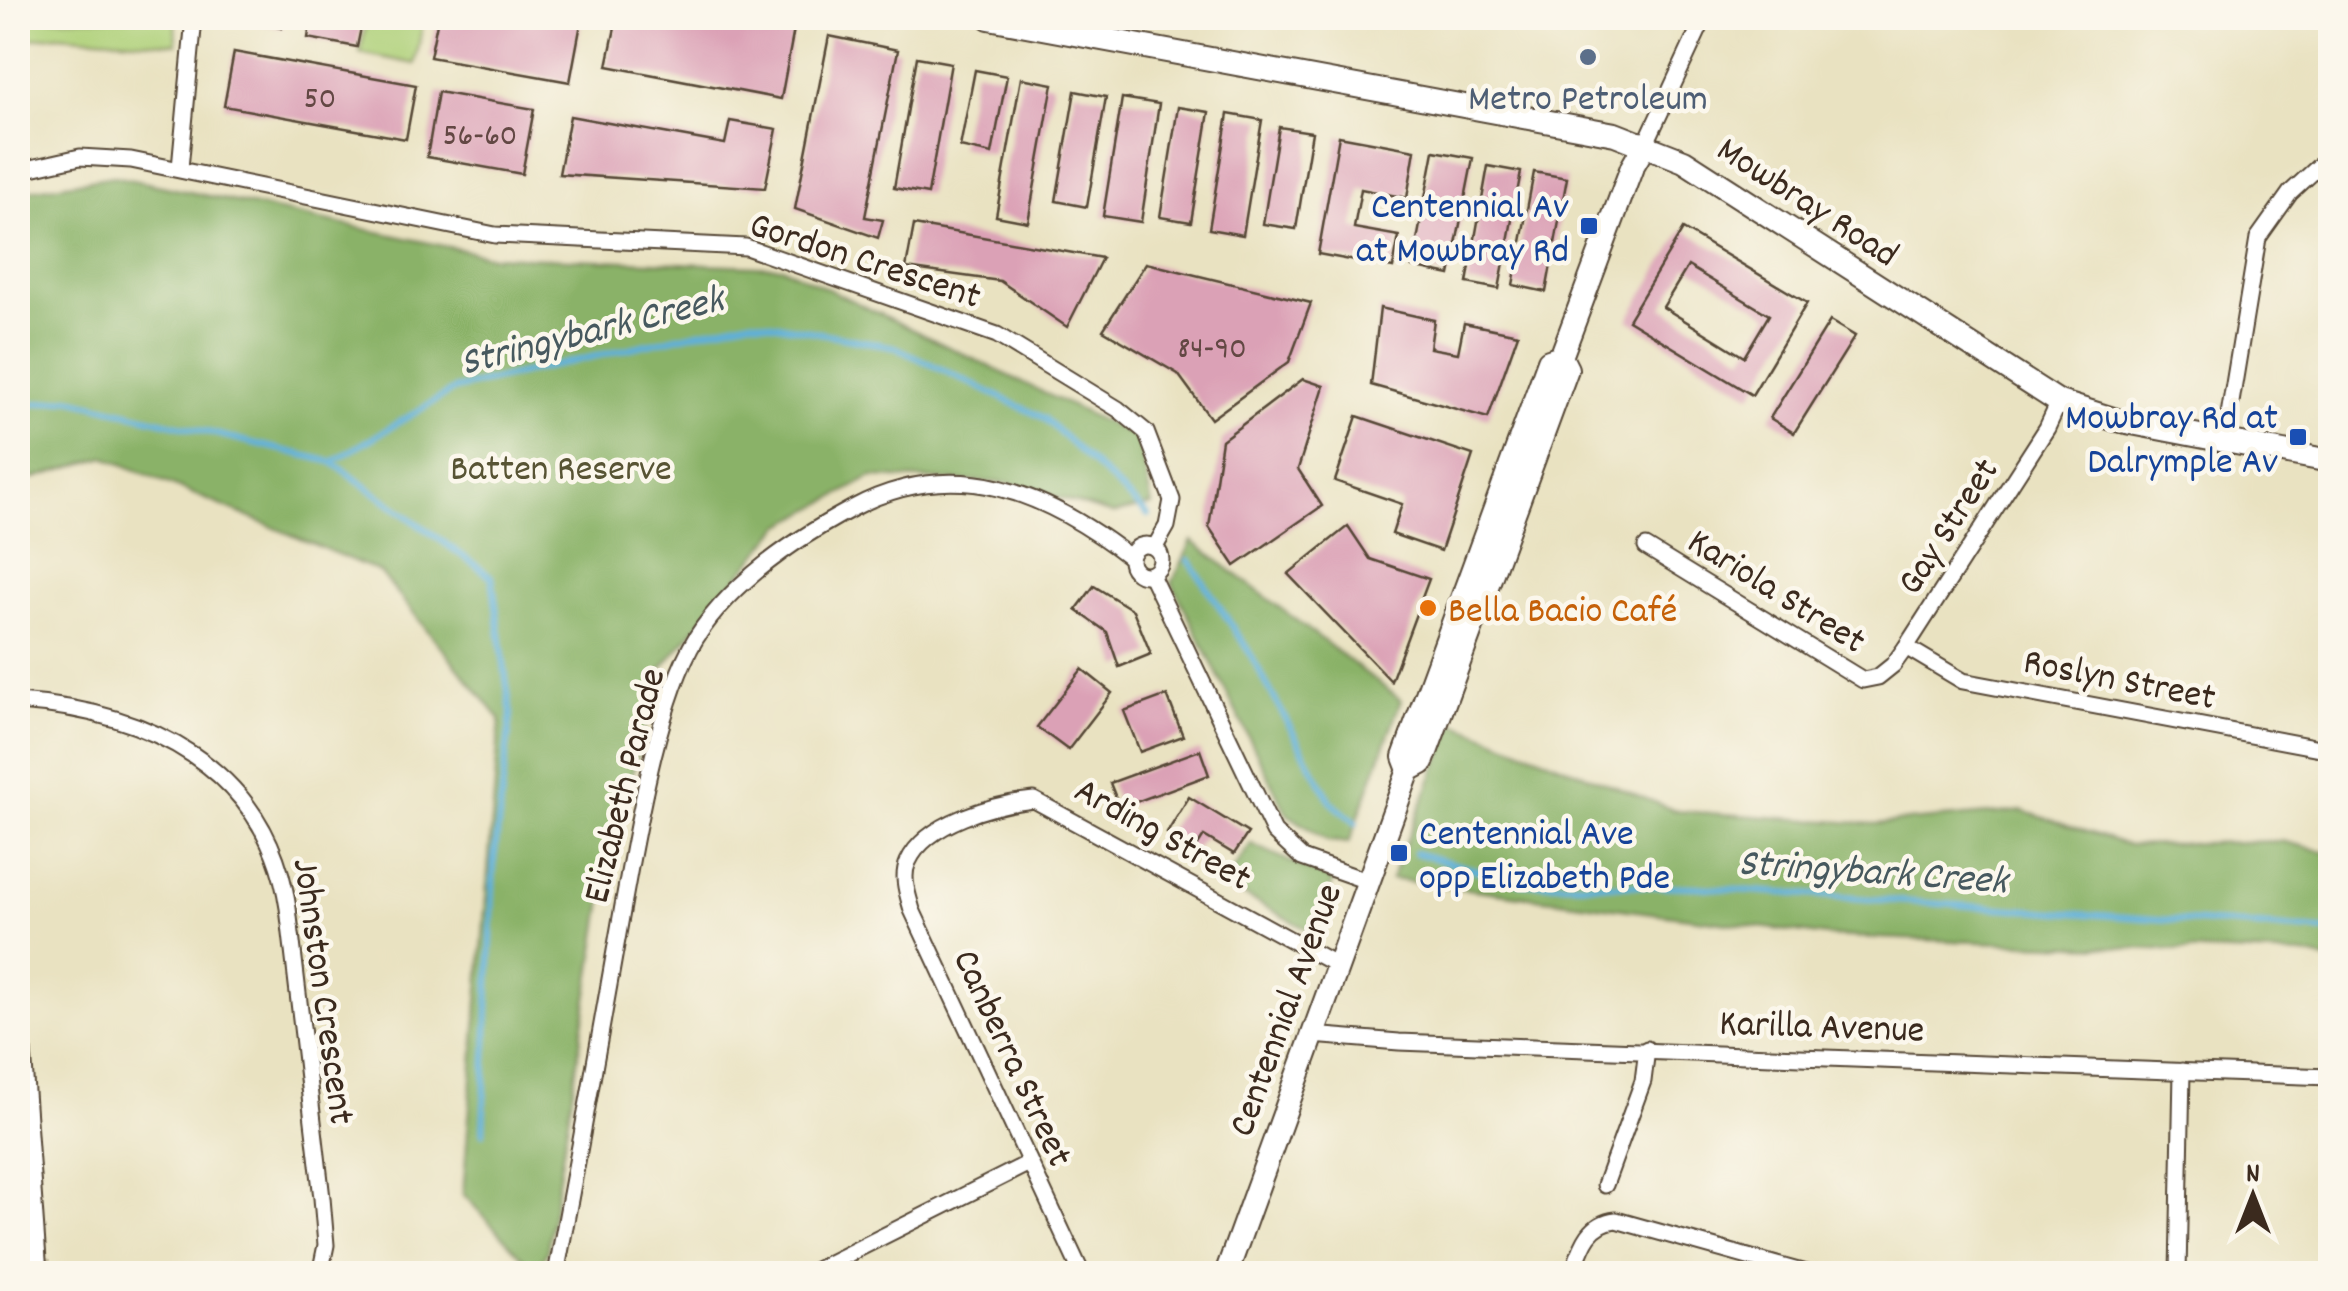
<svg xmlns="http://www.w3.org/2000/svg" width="2348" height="1291" viewBox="0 0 2348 1291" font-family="Dekko,sans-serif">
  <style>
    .green { fill: #aed078; stroke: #747d4b; stroke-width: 2.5 }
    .forest { fill: #8ab268; stroke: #626e43; stroke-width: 2.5 }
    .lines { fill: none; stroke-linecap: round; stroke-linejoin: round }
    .stream { stroke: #5eb0d9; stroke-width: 6 }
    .building { fill: #dba1b6; fill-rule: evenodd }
    .highway-tunnel { stroke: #c6bda0; stroke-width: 30; stroke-dasharray: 30 15; stroke-linecap: butt }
    .street-casing { stroke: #554636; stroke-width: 19 }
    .secondary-casing { stroke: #554636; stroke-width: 26 }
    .street { stroke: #fff; stroke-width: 15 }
    .secondary { stroke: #fff; stroke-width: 22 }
    .service-dot { fill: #5c6f8a; stroke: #fbf7ec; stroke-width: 4 }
    .transit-dot { fill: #1a4fb4; stroke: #fbf7ec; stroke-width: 4 }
    .food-dot { fill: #e8710a; stroke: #fbf7ec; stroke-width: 4 }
    .labels { text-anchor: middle; stroke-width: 9; stroke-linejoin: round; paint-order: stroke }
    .number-label { font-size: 32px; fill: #634844 }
    .service-label { font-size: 38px; fill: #4e5e75; stroke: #fbf7ec }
    .street-label { font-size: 38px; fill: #3b2a1e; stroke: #fbf7ec }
    .transit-label { font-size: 38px; fill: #164399; stroke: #fbf7ec; text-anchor: end }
    .park-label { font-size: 38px; fill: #585434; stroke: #fbf7ec }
    .food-label { font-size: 38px; fill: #c56008; stroke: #fbf7ec; text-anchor: start }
    .water-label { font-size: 40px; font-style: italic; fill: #47595f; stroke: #fbf7ec }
  </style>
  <rect width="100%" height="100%" fill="#fbf7ec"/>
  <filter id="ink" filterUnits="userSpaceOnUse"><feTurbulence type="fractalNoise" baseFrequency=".01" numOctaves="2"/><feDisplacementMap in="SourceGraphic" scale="20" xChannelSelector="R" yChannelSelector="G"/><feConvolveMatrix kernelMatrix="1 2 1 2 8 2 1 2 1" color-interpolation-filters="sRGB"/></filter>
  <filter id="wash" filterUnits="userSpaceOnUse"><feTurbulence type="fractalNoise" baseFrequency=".0048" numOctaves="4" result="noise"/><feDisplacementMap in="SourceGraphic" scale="40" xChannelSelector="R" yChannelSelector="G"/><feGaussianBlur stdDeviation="2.25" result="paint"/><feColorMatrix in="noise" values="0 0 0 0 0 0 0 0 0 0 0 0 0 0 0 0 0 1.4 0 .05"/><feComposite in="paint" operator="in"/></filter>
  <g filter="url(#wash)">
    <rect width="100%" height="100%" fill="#e9e2c1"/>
    <g class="green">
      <path d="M28,18H175L176,44L57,35L18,41V31Z"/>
      <path d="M367,18H424L415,64L360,53Z"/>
    </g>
    <g class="forest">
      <path d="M114,176L491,256L782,267L1138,438L1152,505L1113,514L1009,483L872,477L781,526L662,668L611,849L547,1252L536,1272L463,1194L500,719L380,572L105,457L18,483V192Z"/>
      <path d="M1192,541L1401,700L1349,843L1328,841L1287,814L1172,583Z"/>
      <path d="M1454,723L1677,811L1874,824L2023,811L2128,845L2281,841L2330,853V961L2304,955L1828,936L1391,879Z"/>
      <path d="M1251,844L1333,881L1314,933L1223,884Z"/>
    </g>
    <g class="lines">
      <g class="stream">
        <path d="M18,406L70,399L332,462L455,389L751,320L895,347L1044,418L1148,515"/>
        <path d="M332,462L492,577L511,714L494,861L483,1133"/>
        <path d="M1189,560L1248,650L1331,802L1356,823"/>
        <path d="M1415,853L1523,883L1695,887L2330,931"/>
      </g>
    </g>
    <g id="blocks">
      <g class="building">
        <path d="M234,18H284L282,28Z"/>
        <path d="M311,18H363L357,47L308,38Z"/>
        <path d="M438,18H582L570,82L430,57Z"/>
        <path d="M617,18H735L794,29L781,99L607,66Z"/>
        <path d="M829,36L898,50L865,217L883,220L878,238L795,209Z"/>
        <path d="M234,52L416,85L406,139L224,106Z"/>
        <path d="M917,57L951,63L928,194L894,188Z"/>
        <path d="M975,70L1007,76L992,154L960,147Z"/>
        <path d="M1021,78L1053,84L1028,222L996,216Z"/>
        <path d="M1075,91L1106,97L1087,207L1056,201Z"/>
        <path d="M438,92L534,109L522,174L427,157Z"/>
        <path d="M1122,98L1159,104L1141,222L1103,216Z"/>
        <path d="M1178,107L1209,112L1191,222L1160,217Z"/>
        <path d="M1228,114L1262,120L1243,235L1209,229Z"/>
        <path d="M570,116L725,144L730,121L777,129L765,188L559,174Z"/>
        <path d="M1279,127L1312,132L1296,229L1263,224Z"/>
        <path d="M1339,136L1415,150L1407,198L1361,189L1354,228L1399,236L1393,268L1318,254Z"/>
        <path d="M1434,151L1473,158L1450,275L1412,267Z"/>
        <path d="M1488,166L1521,172L1499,289L1467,283Z"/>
        <path d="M1534,172L1567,178L1546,292L1513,285Z"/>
        <path d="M914,225L1102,258L1067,327L1000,281L906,268Z"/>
        <path d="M1683,229L1807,303L1752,395L1628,320ZM1688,266L1769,315L1744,357L1663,307Z"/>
        <path d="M1146,263L1311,303L1289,362L1211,419L1178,374L1103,330Z"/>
        <path d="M1380,308L1434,320L1430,348L1458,353L1464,323L1518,334L1488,418L1371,385Z"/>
        <path d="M1830,321L1855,336L1794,433L1770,418Z"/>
        <path d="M1303,379L1324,386L1298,469L1322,506L1235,566L1209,527L1222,440Z"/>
        <path d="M1357,416L1473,455L1441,551L1392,534L1402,504L1335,481Z"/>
        <path d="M1348,526L1370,559L1429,579L1391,681L1288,574Z"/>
        <path d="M1094,586L1133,610L1151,654L1119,667L1107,632L1076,610Z"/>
        <path d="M1082,669L1112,693L1068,750L1037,727Z"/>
        <path d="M1167,695L1183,736L1140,752L1124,711Z"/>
        <path d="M1200,750L1209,775L1120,808L1110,783Z"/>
        <path d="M1189,797L1248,833L1234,854L1204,836L1195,850L1167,833Z"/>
      </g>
    </g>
  </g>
  <g filter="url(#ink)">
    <use href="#blocks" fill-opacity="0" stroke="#554636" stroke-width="2.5"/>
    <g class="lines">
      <path class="highway-tunnel" d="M18,1265L48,1274"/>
      <g class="street-casing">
        <g id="street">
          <path d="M1646,143L1704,18"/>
          <path d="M180,168L194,18"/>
          <path d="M18,171L80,157L131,160L495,235L746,247L997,335L1118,409L1146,432L1172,500L1167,526L1155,547"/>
          <path d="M2225,439L2258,238L2290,193L2330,156"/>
          <circle cx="1146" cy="560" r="15"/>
          <path d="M1646,547L1863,680L1878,677L1893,665L1906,647L2047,428L2059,402"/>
          <path d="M1151,575L1274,832L1302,858L1367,881"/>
          <path d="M1906,647L1963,681L2330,750"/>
          <path d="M18,702C148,711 267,767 288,908L322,1198L326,1245L320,1274"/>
          <path d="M18,980L39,1274"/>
          <path d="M1312,1035L1399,1042L2330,1077"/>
          <path d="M1605,1185L1643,1081L1647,1049"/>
          <path d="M556,1274C580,1149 602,1025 624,900C637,829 659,698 696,638C732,581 795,539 853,508C955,454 1046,492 1131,558"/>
          <path d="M808,1274L1027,1164"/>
          <path d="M1082,1274L912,910C908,895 901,877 908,862C926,822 995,804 1034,800L1337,965"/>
          <path d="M1572,1274C1581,1250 1587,1223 1616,1220L1809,1274"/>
          <path d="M2178,1274L2182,1071"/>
        </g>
      </g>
      <g class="secondary-casing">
        <g id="secondary">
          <path d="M989,18L1615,134L1684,161L2059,402L2116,420L2330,461"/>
          <path d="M1409,770L1404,757L1549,361L1561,357L1632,167L1646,143"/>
          <path d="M1226,1274L1409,770L1422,763L1567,369L1561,357"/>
        </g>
      </g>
      <use href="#street" class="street"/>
      <use href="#secondary" class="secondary"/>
    </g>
  </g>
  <circle class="service-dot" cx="1588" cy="57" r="10"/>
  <g class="transit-dot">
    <rect x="1579" y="216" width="20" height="20" rx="5"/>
    <rect x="2288" y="427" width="20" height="20" rx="5"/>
    <rect x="1389" y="843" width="20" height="20" rx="5"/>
  </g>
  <circle class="food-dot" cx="1428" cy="608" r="10"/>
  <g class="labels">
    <g class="number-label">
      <text x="320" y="107">50</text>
      <text x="480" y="144">56-60</text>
      <text x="1212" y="357">84-90</text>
    </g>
    <g class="service-label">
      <text x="1588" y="109">Metro Petroleum</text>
    </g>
    <g class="street-label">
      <text transform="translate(1809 200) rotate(33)" y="13">Mowbray Road</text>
      <text transform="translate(866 258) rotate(18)" y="13">Gordon Crescent</text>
      <text transform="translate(1946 525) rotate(-57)" y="13">Gay Street</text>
      <text transform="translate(1778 589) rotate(32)" y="13">Kariola Street</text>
      <text transform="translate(2120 677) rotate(11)" y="13">Roslyn Street</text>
      <text transform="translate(622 785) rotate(-76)" y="13">Elizabeth Parade</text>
      <text transform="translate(1164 832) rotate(29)" y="13">Arding Street</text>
      <text transform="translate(326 991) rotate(82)" y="13">Johnston Crescent</text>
      <text transform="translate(1283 1009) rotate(-70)" y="13">Centennial Avenue</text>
      <text transform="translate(1822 1024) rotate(2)" y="13">Karilla Avenue</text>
      <text transform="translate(1015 1057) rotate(65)" y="13">Canberra Street</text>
    </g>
    <g class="transit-label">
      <text x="1569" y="217">Centennial Av<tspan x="1569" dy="44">at Mowbray Rd</tspan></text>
      <text x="2278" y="428">Mowbray Rd at<tspan x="2278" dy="44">Dalrymple Av</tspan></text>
      <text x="1419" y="844" text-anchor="start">Centennial Ave<tspan x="1419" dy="44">opp Elizabeth Pde</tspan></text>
    </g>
    <g class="park-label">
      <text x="561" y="479">Batten Reserve</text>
    </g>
    <g class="food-label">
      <text x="1448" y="621">Bella Bacio Café</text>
    </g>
    <g class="water-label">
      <text transform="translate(591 328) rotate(-14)" y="14">Stringybark Creek</text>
      <text transform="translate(1873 869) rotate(4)" y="14">Stringybark Creek</text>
    </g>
  </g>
  <rect width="2348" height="1291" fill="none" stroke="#fbf7ec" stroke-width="60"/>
  <g transform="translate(2253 1196)" stroke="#fbf7ec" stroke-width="8" paint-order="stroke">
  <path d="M0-8L18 38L0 25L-18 38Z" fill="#3b2a1e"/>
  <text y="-15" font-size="28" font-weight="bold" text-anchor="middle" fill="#3b2a1e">N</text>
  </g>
</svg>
